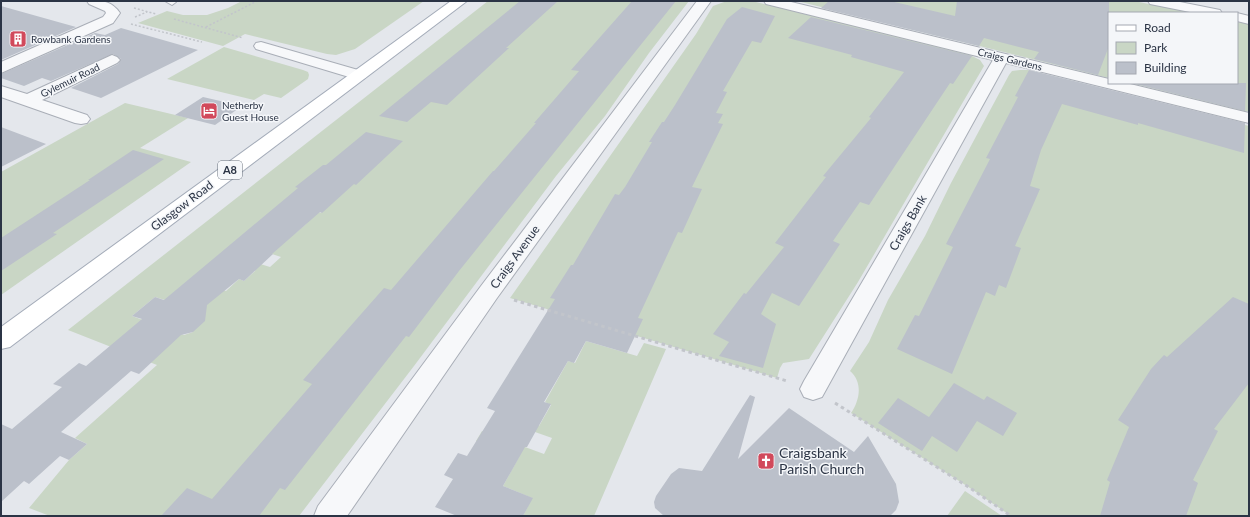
<svg xmlns="http://www.w3.org/2000/svg" width="1250" height="517" viewBox="0 0 1250 517" font-family="Lato,sans-serif">
  <style>
    .green { fill: #c9d6c5; fill-rule: evenodd }
    .building { fill: #bbc0ca }
    .lines { fill: none; stroke-linecap: round; stroke-linejoin: round }
    .lane-casing { stroke: #a9aeb7; stroke-width: 2 }
    .street-casing { stroke: #a9aeb7; stroke-width: 2 }
    .primary-casing { stroke: #a3abb8; stroke-width: 2 }
    .path-far1 { stroke: #c2c5cb; stroke-width: 1.5; stroke-dasharray: 2 2; stroke-linecap: butt }
    .path { stroke: #c2c5cb; stroke-width: 3; stroke-dasharray: 3.5 3.5; stroke-linecap: butt }
    .lane { fill: #f7f8fa; fill-rule: evenodd }
    .street { fill: #f7f8fa; fill-rule: evenodd }
    .primary { fill: #fff; fill-rule: evenodd }
    .labels { text-anchor: middle; stroke-width: 3; stroke-linejoin: round; paint-order: stroke }
    .far-poi-label { font-size: 10px; fill: #2b3445; stroke: #f4f6f9; text-anchor: start }
    .far-street-label { font-size: 10px; fill: #2b3445; stroke: #f4f6f9 }
    .shield { fill: #f4f6f9; stroke: #676e7b; stroke-width: 1 }
    .shield-label { font-size: 11px; font-weight: bold; fill: #2b3445 }
    .street-label { font-size: 12px; fill: #2b3445; stroke: #f4f6f9 }
    .near-poi-label { font-size: 14px; fill: #2b3445; stroke: #f4f6f9; text-anchor: start }
  </style>
  <rect width="100%" height="100%" fill="#e4e7ec"/>
  <g class="green">
    <path d="M242,1H424L355,49L336,55L327,54L245,34L223,46L138,23L167,11L183,15H207L228,8Z"/>
    <path d="M488,1H689L649,53L605,116L556,176L414,366L299,516H50L29,508L69,460L87,444L75,438L157,365L68,330ZM313,200L322,213L315,211L306,224L293,235ZM269,253L281,257L270,267L257,263L255,271L244,281L239,279L226,291L190,279ZM155,297L165,300L193,332L184,335L132,316Z"/>
    <path d="M727,1H752L970,55L980,60L984,66L858,282L809,359L783,363L780,368L777,378L510,298L696,34L713,6Z"/>
    <path d="M797,1H1134L1193,13H1109V78Z"/>
    <path d="M1237,22L1249,24V112L1131,83H1237Z"/>
    <path d="M224,47L303,70L308,72L309,75L308,79L281,98L264,94L254,100L167,79Z"/>
    <path d="M1020,70H1028L1249,126V516H1011L967,486L851,413C860,400 863,382 850,371L869,342L888,300L925,236L951,183L1009,75L1012,71Z"/>
    <path d="M125,103L188,118L140,148L191,162L1,295V172Z"/>
    <path d="M586,341L637,356L644,343L666,349L594,516H523L532,498L503,486L519,457L476,441L482,431L544,454L552,438L518,426L522,420L539,426L551,405L545,402L568,361L575,363Z"/>
    <path d="M965,491L1002,516H947Z"/>
  </g>
  <g class="building">
    <path d="M520,1H558L506,48H509L447,105L431,102L407,122L379,116Z"/>
    <path d="M632,1H676L459,271L409,337L406,336L285,490L280,488L259,516H161L187,488L212,499L312,384L303,380L384,288L391,290L493,171H494L536,123H534L579,71L571,70Z"/>
    <path d="M829,1H890L955,16L957,1H1109V46L1098,75L1034,59L1039,52L984,38L979,46L821,8Z"/>
    <path d="M1,6L76,27L1,60Z"/>
    <path d="M742,7L775,16L761,43L752,41L723,91L727,92L716,113L723,114L718,123L723,124L692,187L702,189L682,233L678,232L638,318L643,319L627,353L586,341L574,363L568,361L544,402L551,404L527,447H525L503,486L533,498L523,516H457L435,507L453,479L444,475L458,453L467,456L495,411L487,408L555,299L550,298L571,265H573L615,194L619,195L625,187L652,142H649L662,122H664L675,105L727,19Z"/>
    <path d="M811,17L972,56L953,84L950,83L869,205L860,202L833,241L840,244L799,306L772,293L761,314L776,324L763,368L719,356L729,342L713,334L744,293L746,294L784,247L775,243L826,177L823,176L871,118L869,117L904,72L851,57L852,55L788,38Z"/>
    <path d="M121,28L198,50L101,98L71,88L118,64L121,59L113,54L51,81L42,78L24,86L1,78V74L95,33L105,35Z"/>
    <path d="M1029,70L1245,123L1244,153L1138,123V125L1062,104L1041,150L1030,186L1040,189L1015,246L1021,248L1006,288L999,285L995,296L986,292L952,374L897,349L915,315L919,316L953,247L946,244L990,159L986,158L1018,97L1015,96Z"/>
    <path d="M1132,83H1246L1245,111Z"/>
    <path d="M203,97L242,106L215,125L175,115Z"/>
    <path d="M1,127L46,144L1,167Z"/>
    <path d="M366,132L403,141L356,185L354,184L322,213L320,212L272,254H273L244,281L239,279L207,305L205,321L193,332L181,335L139,374L131,371L61,432L87,444L69,460L60,456L29,484L24,481L1,502V424L12,429L62,387L53,384L79,363L86,366L142,319L132,316L155,297L164,300L298,188L295,187L323,165H326Z"/>
    <path d="M133,150L164,159L53,233L57,234L1,271V238L90,180H88Z"/>
    <path d="M1233,297L1249,304V383L1214,429L1218,431L1193,480L1198,483L1186,516H1100L1110,482L1107,480L1129,427L1118,420L1151,369L1164,355L1167,357Z"/>
    <path d="M954,383L984,400L987,396L1017,413L1003,436L977,421L957,452L932,436L922,451L878,423L898,398L929,417Z"/>
    <path d="M750,395L755,397L738,459L789,408L854,452L868,436L896,484L899,502L896,510L890,516H664L655,508L654,502L656,496L671,474L679,468L702,471Z"/>
  </g>
  <g class="lines">
    <g class="lane-casing">
      <path id="lane" d="M165,1H176V2L172,5Z"/>
    </g>
    <g class="street-casing">
      <g id="street">
        <path d="M87,1C102,1 111,0 120,13L113,23L1,73V62L103,17L106,13L105,11L89,4Z"/>
        <path d="M697,1H711L497,298L347,516H314L318,506L481,286Z"/>
        <path d="M764,1H787L1109,79V83H1126L1249,113V123L1006,63L822,397L813,400L804,397L800,389L804,381L993,60L766,4Z"/>
        <path d="M1148,1H1175L1220,10L1222,13H1195L1150,4Z"/>
        <path d="M1236,13H1237L1249,16V24L1237,21Z"/>
        <path d="M261,42L365,72L367,75L365,78L359,80L256,49L254,46L256,43Z"/>
        <path d="M112,55L117,57L120,60L117,63L42,100L87,115L90,119L87,123L81,124L75,123L1,97V86L27,94Z"/>
      </g>
    </g>
    <g class="primary-casing">
      <path id="primary" d="M451,1H467L10,347L1,349V327Z"/>
    </g>
    <g class="path-far1">
      <path d="M134,8L156,14"/>
      <path d="M135,17L147,12"/>
      <path d="M174,19L243,38"/>
      <path d="M131,24L202,42"/>
      <path d="M206,27L257,1"/>
    </g>
    <g class="path">
      <path d="M514,300L787,381"/>
      <path d="M835,403L967,486L1011,516"/>
    </g>
    <use href="#lane" class="lane"/>
    <use href="#street" class="street"/>
    <use href="#primary" class="primary"/>
  </g>
  <defs>
    <g id="building-square" transform="scale(0.9)"><rect x="-9" y="-9" width="18" height="18" rx="4" fill="#d1495b" stroke="#f4f6f9"/><path d="M-4-6H4V6H1V3H-1V6H-4ZM-2.5-4.3h1.7v1.8h-1.7ZM.8-4.3h1.7v1.8H.8ZM-2.5-1h1.7V.8h-1.7ZM.8-1h1.7V.8H.8Z" fill="#fff"/></g>
    <g id="hotel-square" transform="scale(0.9)"><rect x="-9" y="-9" width="18" height="18" rx="4" fill="#d1495b" stroke="#f4f6f9"/><path d="M-6-4.5h1.5V1H6V5H4.5V3h-9V5H-6ZM-4 0a1.8 1.8 0 1 1 3.6 0ZM.5 0V-2.5h3Q6-2.5 6 0Z" fill="#fff"/></g>
    <g id="church-square" transform="scale(0.9)"><rect x="-9" y="-9" width="18" height="18" rx="4" fill="#d1495b" stroke="#f4f6f9"/><path d="M-1.2-6h2.4v3.5h3.3v2.4h-3.3V6h-2.4V-.1h-3.3v-2.4h3.3Z" fill="#fff"/></g>
  </defs>
  <g fill-rule="evenodd">
    <use href="#building-square" x="18" y="39"/>
    <use href="#hotel-square" x="209" y="111"/>
    <use href="#church-square" x="766" y="461"/>
  </g>
  <g class="labels">
    <g class="far-poi-label">
      <text x="31" y="43">Rowbank Gardens</text>
      <text x="222" y="109">Netherby<tspan x="222" dy="12">Guest House</tspan></text>
    </g>
    <g class="far-street-label">
      <text transform="translate(1010 59) rotate(14)" y="4">Craigs Gardens</text>
      <text transform="translate(70 80) rotate(-26)" y="4">Gylemuir Road</text>
    </g>
    <rect class="shield" x="218" y="161" width="24" height="18" rx="3"/>
    <g class="shield-label">
      <text x="230" y="174">A8</text>
    </g>
    <g class="street-label">
      <text transform="translate(182 206) rotate(-37)" y="4">Glasgow Road</text>
      <text transform="translate(908 223) rotate(-60)" y="4">Craigs Bank</text>
      <text transform="translate(515 257) rotate(-54)" y="4">Craigs Avenue</text>
    </g>
    <g class="near-poi-label">
      <text x="779" y="458">Craigsbank<tspan x="779" dy="16">Parish Church</tspan></text>
    </g>
  </g>
  <rect width="1250" height="517" fill="none" stroke="#2b3445" stroke-width="4"/>
  <rect x="1108" y="12" width="130" height="72" fill="#f4f6f9" stroke="#a4a8b1"/>
  <rect x="1116" y="25" width="20" height="6" fill="#ffffff" stroke="#a4a8b1"/>
  <text x="1144" y="32" font-size="12" fill="#2b3445">Road</text>
  <rect x="1116" y="42" width="20" height="12" fill="#c9d6c5" stroke="#a4a8b1"/>
  <text x="1144" y="52" font-size="12" fill="#2b3445">Park</text>
  <rect x="1116" y="62" width="20" height="12" fill="#bbc0ca" stroke="#a4a8b1"/>
  <text x="1144" y="72" font-size="12" fill="#2b3445">Building</text>
</svg>
